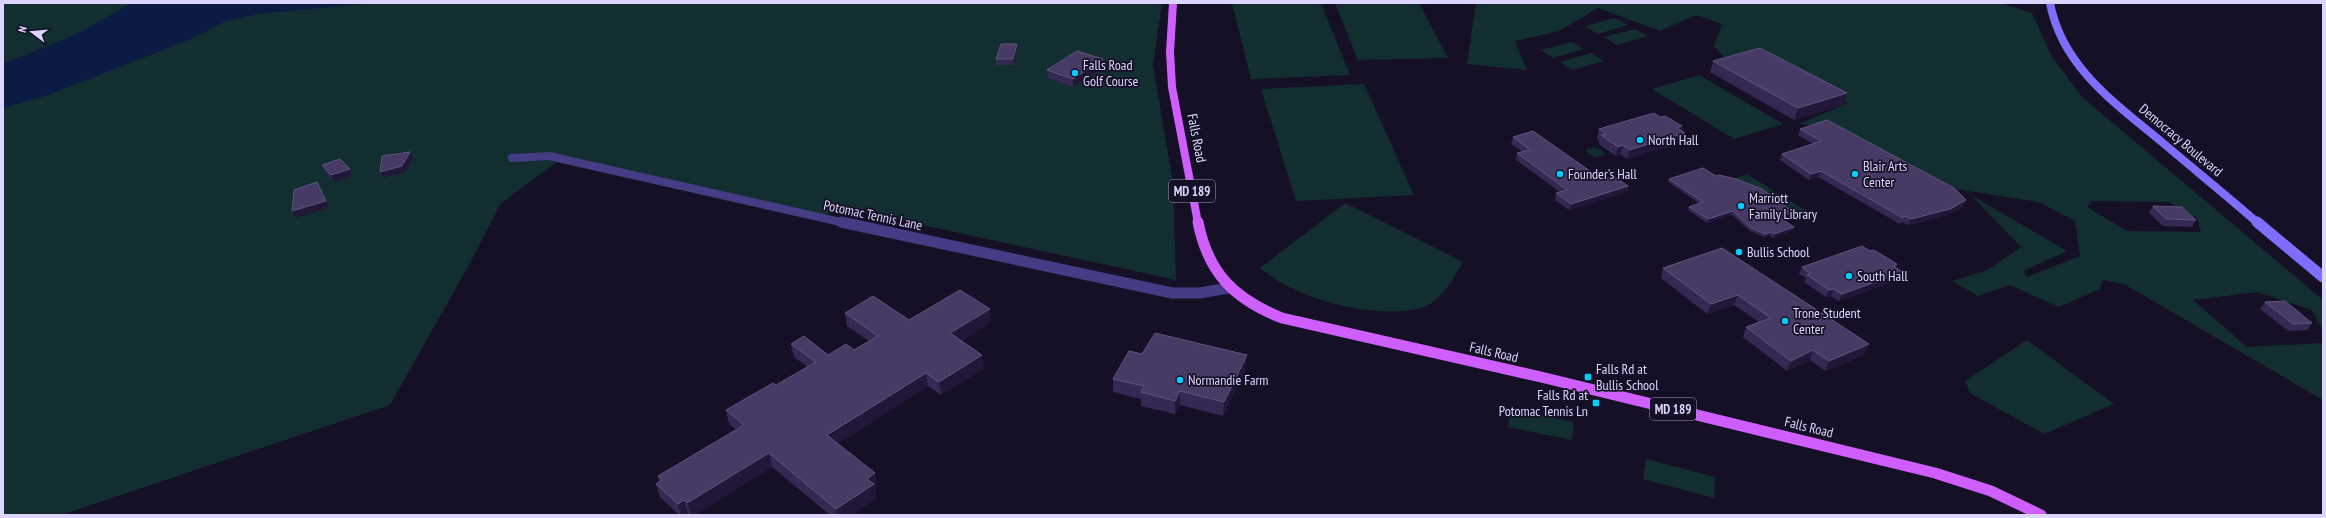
<svg xmlns="http://www.w3.org/2000/svg" width="2326" height="518" viewBox="0 0 2326 518" font-family="'PT Sans Narrow',sans-serif">
  <style>
    .green { fill: #132e30; fill-rule: evenodd }
    .water { fill: #0b1b43 }
    .lines { fill: none; stroke-linecap: round; stroke-linejoin: round }
    .minor-far1 { stroke: #443c84; stroke-width: 8 }
    .minor { stroke: #443c84; stroke-width: 11 }
    .secondary-far1 { stroke: #7e6efc; stroke-width: 8 }
    .secondary { stroke: #7e6efc; stroke-width: 11 }
    .primary-far1 { stroke: #ce5ffc; stroke-width: 8 }
    .primary { stroke: #ce5ffc; stroke-width: 11 }
    .wall { fill: #352953 }
    .shaded-wall { fill: #201739 }
    .building { fill: #473b65; stroke: #5e547d }
    .poi-dot { fill: #05cdfa; stroke: #151026; stroke-width: 1.5 }
    .labels { text-anchor: middle; stroke-width: 3.5; stroke-linejoin: round; paint-order: stroke }
    .shield { fill: #151026; stroke: #a19abd; stroke-width: 1 }
    .shield-label { font-size: 13px; font-weight: bold; fill: #ddd5fe }
    .poi-label { font-size: 14px; fill: #ddd5fe; stroke: #151026; text-anchor: start }
    .street-label { font-size: 14px; fill: #ddd5fe; stroke: #151026 }
  </style>
  <rect width="100%" height="100%" fill="#151026"/>
  <g class="green">
    <path d="M3,3H1162L1153,65L1173,183L1176,280L853,210L803,218L557,162L501,203L469,265L390,405L61,515H3Z"/>
    <path d="M1232,3H1321L1350,75L1251,79Z"/>
    <path d="M1335,3H1419L1448,58L1358,60Z"/>
    <path d="M1476,3H2000L2032,13L2051,55L2082,97L2323,300V331L2312,310L2257,292L2193,300L2247,347L2323,343V400L2124,284L2102,280L2100,289L2059,307L2010,285L1978,296L1952,281L1988,270L2021,247L1971,195L2067,251L2023,271L2027,277L2080,256L2075,221L2039,202L1949,188L1830,123L1810,125L1799,124L1848,103L1753,55L1725,59L1714,46L1722,24L1696,15L1660,31L1598,8L1559,31L1515,41L1527,70L1467,64ZM2091,201L2169,202L2197,218L2201,232L2127,231L2087,207Z"/>
    <path d="M1615,18L1628,25L1598,34L1585,26Z"/>
    <path d="M1635,29L1648,36L1617,45L1604,37Z"/>
    <path d="M1572,42L1584,49L1553,58L1541,50Z"/>
    <path d="M1591,53L1604,61L1572,70L1560,62Z"/>
    <path d="M1699,75L1783,124L1734,139L1652,89Z"/>
    <path d="M1364,84L1414,195L1296,201L1261,89Z"/>
    <path d="M1595,148L1603,151L1605,155L1595,157L1586,152L1587,149Z"/>
    <path d="M1747,174L1806,211L1790,215L1728,181Z"/>
    <path d="M1345,203L1463,262C1454,278 1440,303 1421,308C1374,320 1296,299 1260,268Z"/>
    <path d="M2027,340L2114,404L2044,434L1970,393L1965,381Z"/>
    <path d="M1511,409L1574,422L1572,440L1508,427Z"/>
    <path d="M1646,459L1715,477L1714,498L1643,479Z"/>
  </g>
  <path class="water" d="M131,3H371L258,14L226,21L193,38L153,54L48,95L3,108V64L77,34Z"/>
  <g class="lines">
    <path class="minor-far1" d="M512,158L549,156L845,223"/>
    <path class="minor" d="M841,222L1172,293H1200L1229,288"/>
    <path class="secondary-far1" d="M2050,3C2062,67 2116,104 2163,143C2195,170 2227,196 2258,223"/>
    <path class="secondary" d="M2257,222L2323,277"/>
    <path class="primary-far1" d="M1173,3L1170,52L1172,87L1198,223"/>
    <path class="primary" d="M1198,222C1208,273 1234,299 1282,318L1541,377L1935,473L1991,491L2041,515"/>
  </g>
  <g class="wall">
    <path d="M1017,50L1014,65H996V59Z"/>
    <path d="M1103,59V68L1073,87L1048,78L1047,70Z"/>
    <path d="M1713,61L1843,105L1794,120L1710,72Z"/>
    <path d="M1599,129L1681,130L1683,142L1627,159L1620,154L1616,156L1599,144V140L1597,138Z"/>
    <path d="M1800,129L1966,200L1963,207L1947,215L1908,225L1902,222L1900,224L1818,177L1809,180L1780,160L1782,154L1813,144L1798,135Z"/>
    <path d="M1513,137L1597,176L1607,178L1628,186L1627,192L1569,210L1555,200L1556,193L1560,192L1516,160L1517,153L1523,152L1511,144Z"/>
    <path d="M322,165L350,169L352,176L334,182L325,171Z"/>
    <path d="M1716,176L1793,212L1792,215L1782,219L1794,227L1793,230L1773,238L1769,235L1765,237L1750,231L1732,215L1707,223L1688,210L1689,207L1699,203L1668,182L1669,179Z"/>
    <path d="M2153,206L2196,220L2192,227L2163,226L2149,213Z"/>
    <path d="M1722,248L1869,344L1864,355L1825,371L1810,360L1787,371L1743,337L1746,327L1759,322L1734,305L1707,314L1661,278L1663,268Z"/>
    <path d="M1870,251L1897,264L1896,268L1903,272L1900,279L1839,301L1831,296L1826,297L1804,282L1806,278L1799,274L1802,267Z"/>
    <path d="M2265,302L2312,323L2308,330L2288,331L2260,309Z"/>
    <path d="M845,313L909,320L991,322L961,341L984,368L941,395L928,386L837,444L877,487L875,489L876,498L851,515H830L772,467L695,515H689L688,514L687,515H679L660,497L656,484L659,481L658,476L736,430L729,424L726,410L776,385L808,367L794,357L791,344L828,355L854,350L869,341L847,326Z"/>
    <path d="M1142,354L1246,368L1223,416L1180,405L1175,414L1141,406V399L1113,392V379Z"/>
  </g>
  <g class="shaded-wall">
    <path d="M1017,44V50L1014,65L1013,59Z"/>
    <path d="M1103,59V68L1073,87V79Z"/>
    <path d="M1847,93L1843,105L1794,120L1798,108Z"/>
    <path d="M1682,126L1680,134L1685,133L1683,142L1627,159L1629,150L1677,128Z"/>
    <path d="M1623,145L1620,154L1616,156L1618,147Z"/>
    <path d="M410,152L413,158L405,172L383,178L380,172Z"/>
    <path d="M350,169L352,176L334,182L331,175Z"/>
    <path d="M1821,171L1818,177L1809,180L1811,174Z"/>
    <path d="M1628,186L1627,192L1569,210L1571,204Z"/>
    <path d="M1966,200L1963,207L1947,215L1908,225L1911,219Z"/>
    <path d="M326,201L329,208L295,218L292,211Z"/>
    <path d="M1733,211L1732,215L1707,223L1708,219Z"/>
    <path d="M1793,212L1792,215L1778,220L1779,217Z"/>
    <path d="M1794,227L1793,230L1773,238L1774,234Z"/>
    <path d="M1771,232L1769,235L1765,237L1766,234Z"/>
    <path d="M1903,272L1900,279L1839,301L1842,294Z"/>
    <path d="M1834,289L1831,296L1826,297L1829,290Z"/>
    <path d="M1738,295L1734,305L1707,314L1711,304Z"/>
    <path d="M990,309L991,322L952,346L950,333Z"/>
    <path d="M1869,344L1864,355L1825,371L1829,361Z"/>
    <path d="M1813,350L1810,360L1787,371L1791,361Z"/>
    <path d="M982,355L984,368L941,395L939,382Z"/>
    <path d="M1247,355L1246,368L1223,416L1224,402Z"/>
    <path d="M926,373L928,386L829,449L827,435Z"/>
    <path d="M1180,391V405L1175,414V401Z"/>
    <path d="M769,453L772,467L695,515H691L687,503Z"/>
    <path d="M875,473L877,487L875,489L876,498L851,515H837L836,509L867,479Z"/>
    <path d="M684,500L688,514L687,515H681L678,504Z"/>
  </g>
  <g class="building">
    <path d="M1001,44H1017L1013,59H996Z"/>
    <path d="M1760,48L1847,93L1798,108L1713,61Z"/>
    <path d="M1077,51L1103,59L1073,79L1047,70Z"/>
    <path d="M1654,113L1660,117L1665,116L1682,126L1677,128L1685,133L1629,150L1623,145L1618,147L1601,135L1606,134L1599,129Z"/>
    <path d="M1827,120L1954,188L1966,200L1950,209L1911,219L1905,216L1903,218L1821,171L1811,174L1782,154L1821,141L1800,129Z"/>
    <path d="M1533,131L1597,176L1602,174L1607,178L1614,176L1628,186L1571,204L1556,193L1567,190L1517,153L1530,150L1513,137Z"/>
    <path d="M410,152L402,166L380,172L382,156Z"/>
    <path d="M340,159L350,169L331,175L322,165Z"/>
    <path d="M1703,168L1716,176L1719,175L1736,179L1762,189L1793,212L1779,217L1794,227L1774,234L1771,232L1766,234L1751,228L1733,211L1708,219L1689,207L1703,202L1669,179Z"/>
    <path d="M317,182L326,201L292,211L294,190Z"/>
    <path d="M2153,206L2182,207L2196,220L2166,219Z"/>
    <path d="M1862,246L1870,251L1874,250L1897,264L1893,266L1903,272L1842,294L1834,289L1829,290L1807,275L1811,274L1802,267Z"/>
    <path d="M1722,248L1869,344L1829,361L1813,350L1791,361L1746,327L1771,318L1738,295L1711,304L1663,268Z"/>
    <path d="M960,290L990,309L950,333L982,355L939,382L926,373L827,435L875,473L867,479L874,484L836,509L769,453L687,503L684,500L678,504L656,484L662,480L658,476L744,425L726,410L773,383L776,385L816,362L791,344L804,336L828,355L846,344L854,350L878,336L845,313L873,296L909,320Z"/>
    <path d="M2285,301L2312,323L2293,324L2265,302Z"/>
    <path d="M1155,333L1247,355L1224,402L1180,391L1175,401L1141,392L1144,386L1113,379L1129,351L1142,354Z"/>
  </g>
  <g class="poi-dot">
    <circle cx="1075" cy="73" r="4"/>
    <circle cx="1640" cy="140" r="4"/>
    <circle cx="1560" cy="174" r="4"/>
    <circle cx="1855" cy="174" r="4"/>
    <circle cx="1741" cy="206" r="4"/>
    <circle cx="1739" cy="252" r="4"/>
    <circle cx="1849" cy="276" r="4"/>
    <circle cx="1785" cy="321" r="4"/>
    <rect x="1584" y="373" width="8" height="8" rx="2"/>
    <circle cx="1180" cy="380" r="4"/>
    <rect x="1592" y="399" width="8" height="8" rx="2"/>
  </g>
  <g class="labels">
    <g class="shield">
      <rect x="1169" y="180" width="46" height="22" rx="3"/>
      <rect x="1650" y="398" width="46" height="22" rx="3"/>
    </g>
    <g class="shield-label">
      <text x="1192" y="196">MD 189</text>
      <text x="1673" y="414">MD 189</text>
    </g>
    <g class="poi-label">
      <text x="1083" y="70">Falls Road<tspan x="1083" dy="16">Golf Course</tspan></text>
      <text x="1648" y="145">North Hall</text>
      <text x="1863" y="171">Blair Arts<tspan x="1863" dy="16">Center</tspan></text>
      <text x="1568" y="179">Founder's Hall</text>
      <text x="1749" y="203">Marriott<tspan x="1749" dy="16">Family Library</tspan></text>
      <text x="1747" y="257">Bullis School</text>
      <text x="1857" y="281">South Hall</text>
      <text x="1793" y="318">Trone Student<tspan x="1793" dy="16">Center</tspan></text>
      <text x="1596" y="374">Falls Rd at<tspan x="1596" dy="16">Bullis School</tspan></text>
      <text x="1188" y="385">Normandie Farm</text>
      <text x="1588" y="400" text-anchor="end">Falls Rd at<tspan x="1588" dy="16">Potomac Tennis Ln</tspan></text>
    </g>
    <g class="street-label">
      <text transform="translate(1197 138) rotate(79)" y="5">Falls Road</text>
      <text transform="translate(2181 140) rotate(40)" y="5">Democracy Boulevard</text>
      <text transform="translate(873 215) rotate(12)" y="5">Potomac Tennis Lane</text>
      <text transform="translate(1494 352) rotate(13)" y="5">Falls Road</text>
      <text transform="translate(1809 427) rotate(14)" y="5">Falls Road</text>
    </g>
  </g>
  <rect width="2326" height="518" fill="none" stroke="#ddd5fe" stroke-width="8"/>
  <g transform="translate(32 32) rotate(286)" stroke="#151026" stroke-width="3" paint-order="stroke">
  <path d="M0-3L7 15L0 10L-7 15Z" fill="#ddd5fe"/>
  <text y="-6" font-size="11" font-weight="bold" text-anchor="middle" fill="#ddd5fe">N</text>
  </g>
</svg>
